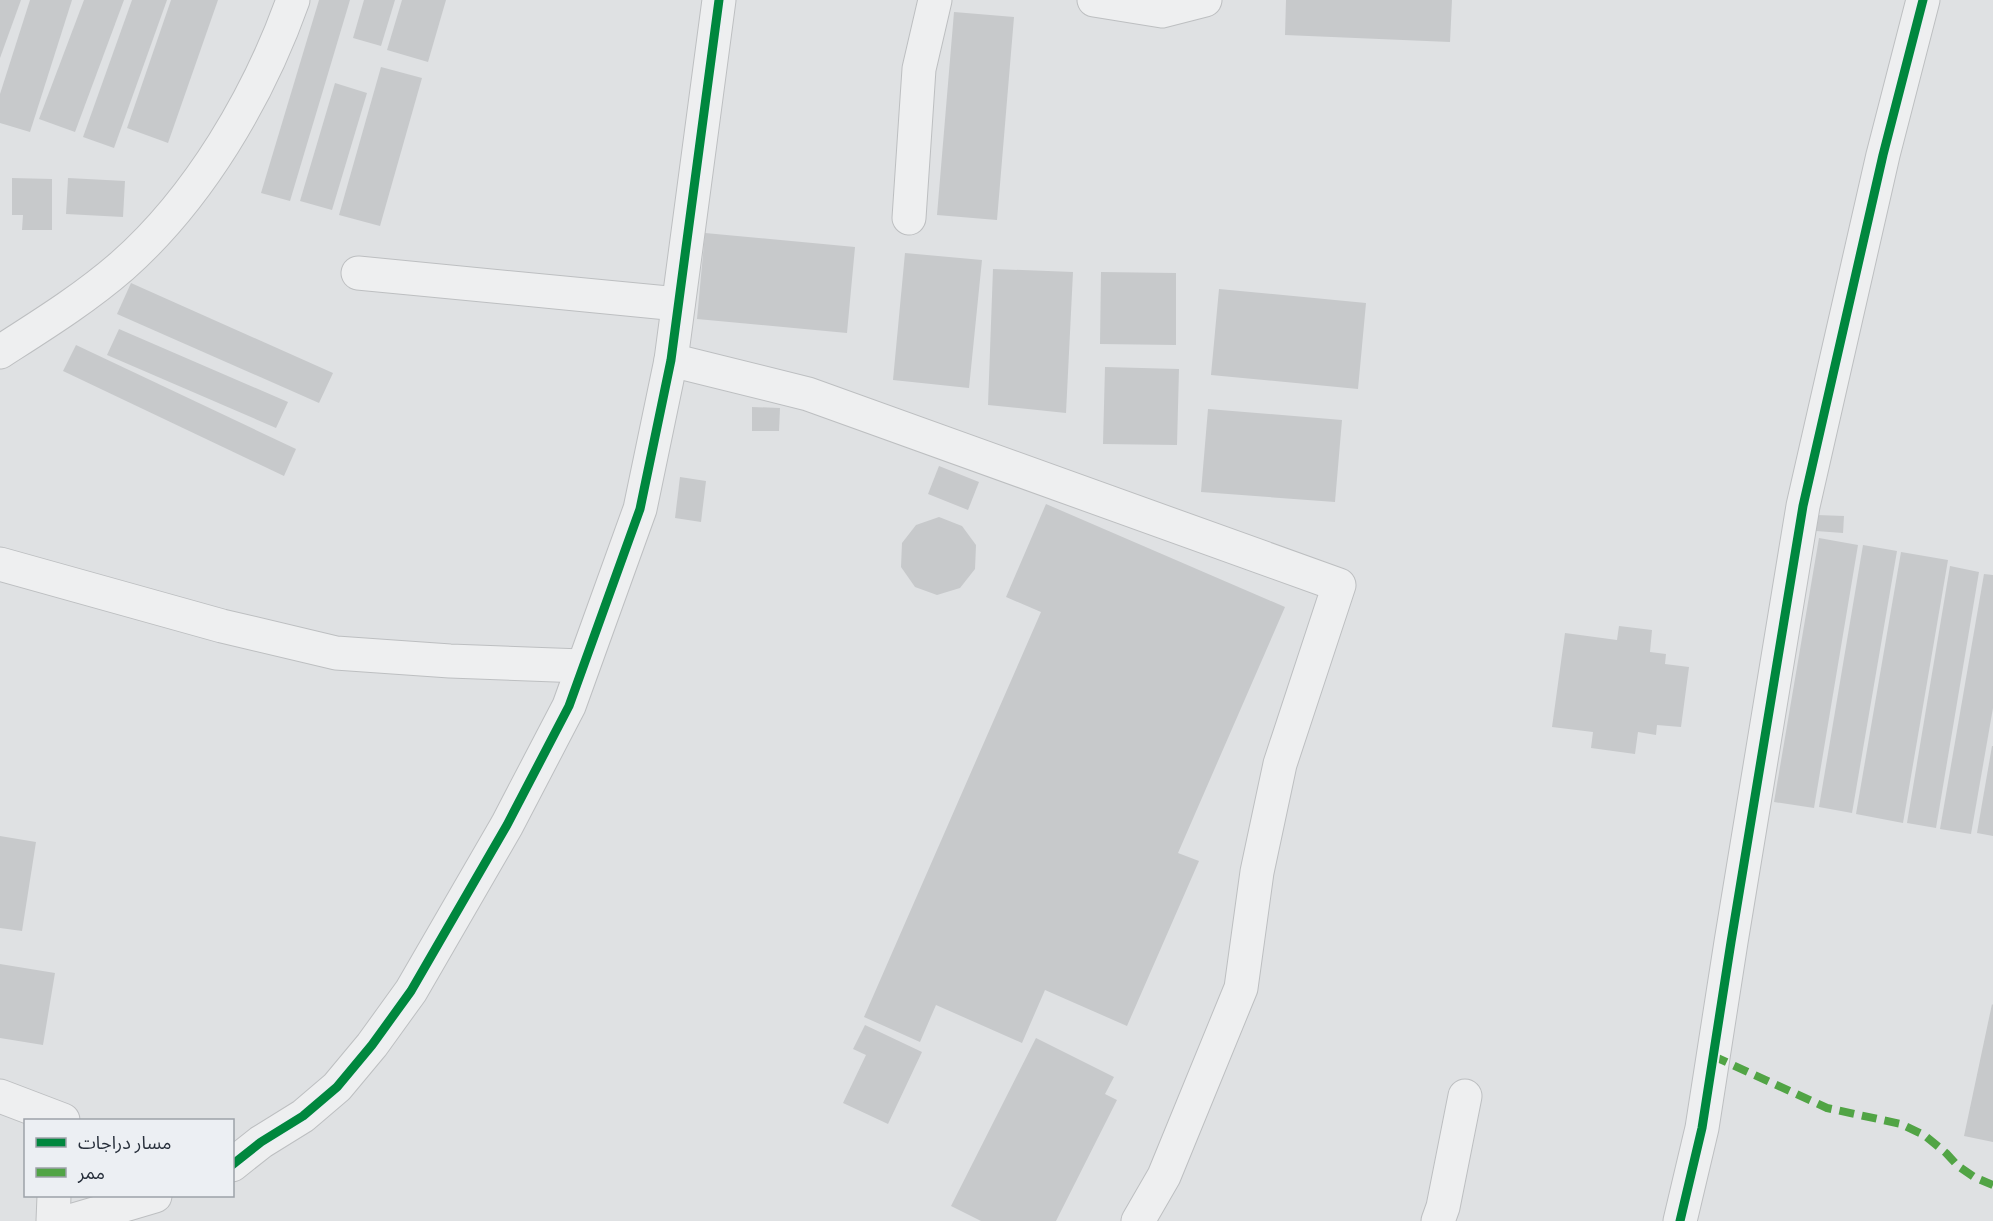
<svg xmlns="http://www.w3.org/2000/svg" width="1993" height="1221" viewBox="0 0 1993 1221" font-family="Ubuntu,'Noto Sans Arabic',sans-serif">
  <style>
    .building { fill: #c7c9cb }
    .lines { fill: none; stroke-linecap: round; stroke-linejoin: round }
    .minor-casing { stroke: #bdbfc1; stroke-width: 35 }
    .minor { stroke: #eeeff0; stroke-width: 33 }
    .quiet { stroke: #51a445; stroke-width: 8; stroke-dasharray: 15 8; stroke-linecap: butt }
    .cycleway-casing { stroke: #eceff3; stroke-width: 13 }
    .cycleway { stroke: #00873e; stroke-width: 9 }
  </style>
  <rect width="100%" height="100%" fill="#dfe1e3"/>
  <g class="building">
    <path d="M0,0H21L0,58Z"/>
    <path d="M30,0H72L30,132L0,123V94Z"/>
    <path d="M84,0H124L75,132L39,119Z"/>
    <path d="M132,0H167L114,148L83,137Z"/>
    <path d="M171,0H218L168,143L127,128Z"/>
    <path d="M319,0H350L290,201L261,193Z"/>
    <path d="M364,0H395L381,46L353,38Z"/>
    <path d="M402,0H446L428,62L387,50Z"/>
    <path d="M1286,0H1452L1450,42L1285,35Z"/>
    <path d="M954,12L1014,17L997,220L937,215Z"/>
    <path d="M381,67L422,78L380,226L339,215Z"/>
    <path d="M335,83L367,93L332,210L300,201Z"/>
    <path d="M12,178L52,179V230H22L23,215H12Z"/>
    <path d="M68,178L125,181L123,217L66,214Z"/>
    <path d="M705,233L855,247L847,333L697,319Z"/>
    <path d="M905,253L982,260L969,388L893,380Z"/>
    <path d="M993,269L1073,272L1066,413L988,405Z"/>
    <path d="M1101,272L1176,273V345L1100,344Z"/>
    <path d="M131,283L333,373L319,403L117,314Z"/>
    <path d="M1219,289L1366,303L1358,389L1211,375Z"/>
    <path d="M119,329L288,402L276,428L107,355Z"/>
    <path d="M76,345L296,449L284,476L63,371Z"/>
    <path d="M1105,367L1179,369L1177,445L1103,444Z"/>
    <path d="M752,407L780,408L779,431H752Z"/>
    <path d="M1208,409L1342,420L1335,502L1201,492Z"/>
    <path d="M939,466L979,482L968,510L928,494Z"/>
    <path d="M680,477L706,481L701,522L675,518Z"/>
    <path d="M1046,504L1285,607L1178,853L1199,861L1127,1026L1045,990L1022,1043L936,1005L920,1042L864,1017L1041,612L1006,597Z"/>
    <path d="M1817,515L1844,516L1843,533L1816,531Z"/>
    <path d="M939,517L962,526L976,545L975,569L960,588L937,595L915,587L901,567L902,543L916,525Z"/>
    <path d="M1819,538L1858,545L1814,808L1774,802Z"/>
    <path d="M1863,545L1897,551L1852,813L1819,807Z"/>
    <path d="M1901,552L1948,560L1903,823L1856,814Z"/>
    <path d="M1950,566L1979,572L1936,828L1907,823Z"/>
    <path d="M1984,574L1993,575V708L1971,834L1940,829Z"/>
    <path d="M1619,626L1652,630L1650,652L1666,654L1665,664L1689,667L1681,727L1657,725L1656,735L1638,732L1635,754L1591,748L1593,732L1552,727L1565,633L1617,640Z"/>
    <path d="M1992,746H1993V836L1977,833Z"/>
    <path d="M0,836L36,842L22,931L0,928Z"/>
    <path d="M0,964L55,973L43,1045L0,1038Z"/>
    <path d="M1992,1004L1993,1005V1142L1964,1136Z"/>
    <path d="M865,1025L922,1052L888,1124L843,1103L866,1055L853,1049Z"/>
    <path d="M1036,1038L1114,1077L1105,1094L1117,1100L1056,1221H981L951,1206Z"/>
  </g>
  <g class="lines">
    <g class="minor-casing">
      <g id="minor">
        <path d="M1094,0L1162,11L1205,0"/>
        <path d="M909,218L919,69L935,0"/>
        <path d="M358,273L678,304"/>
        <path d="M0,352C42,325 84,299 122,266C199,198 259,96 293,0"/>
        <path d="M671,360L808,394L1339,585L1280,764L1257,872L1241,988L1164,1176L1138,1221"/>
        <path d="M0,564L222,626L336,653L450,661L582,666"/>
        <path d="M0,1096L63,1120"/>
        <path d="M232,1165L261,1142L303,1116L337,1087L372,1045L411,991L507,825L569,706L640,509L671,360L719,0"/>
        <path d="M53,1221L54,1196"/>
        <path d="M70,1221L155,1196"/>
        <path d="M1438,1221L1443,1207L1465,1096"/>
        <path d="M1680,1221L1702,1128L1731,942L1803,506L1883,155L1923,0"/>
      </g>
    </g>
    <use href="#minor" class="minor"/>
    <path class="quiet" d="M1713,1056L1827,1108L1901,1124L1924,1135L1946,1153L1958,1166L1974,1177L1993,1185"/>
    <g class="cycleway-casing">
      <g id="cycleway">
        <path d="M232,1165L261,1142L303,1116L337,1087L372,1045L411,991L507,825L569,706L640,509L671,360L719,0"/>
        <path d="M1680,1221L1702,1128L1731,942L1803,506L1883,155L1923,0"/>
      </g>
    </g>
    <use href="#cycleway" class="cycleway"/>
  </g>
  <rect x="24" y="1119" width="210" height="78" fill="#eceff3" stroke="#9da2a9" stroke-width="1.5"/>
  <rect x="36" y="1138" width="30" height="9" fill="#00873e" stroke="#9da2a9" stroke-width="1.5"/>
  <text x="78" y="1149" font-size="18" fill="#272f3b">مسار دراجات</text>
  <rect x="36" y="1168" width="30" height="9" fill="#51a445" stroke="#9da2a9" stroke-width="1.5"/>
  <text x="78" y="1179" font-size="18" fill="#272f3b">ممر</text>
</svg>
